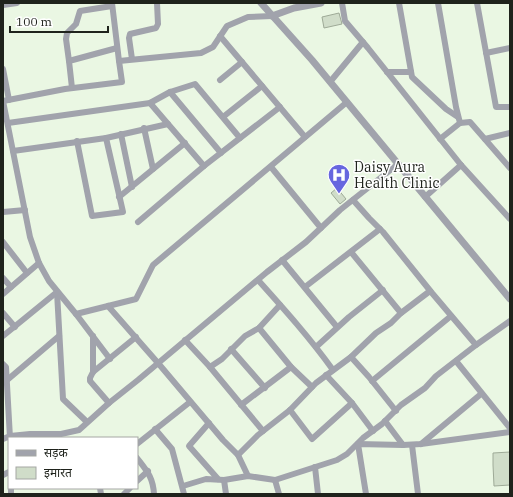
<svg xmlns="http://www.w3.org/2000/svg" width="513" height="497" viewBox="0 0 513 497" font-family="'IBM Plex Serif','Noto Sans Devanagari',serif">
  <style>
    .building { fill: #d0ddc9; stroke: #9eaa97 }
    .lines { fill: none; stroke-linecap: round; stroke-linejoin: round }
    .minor { stroke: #a1a3ac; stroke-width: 6 }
    .tertiary { stroke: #a1a3ac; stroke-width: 7 }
    .labels { text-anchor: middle; stroke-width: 3; stroke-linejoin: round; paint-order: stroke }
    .poi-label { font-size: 14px; fill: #1f231c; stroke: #fff; text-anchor: start }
  </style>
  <rect width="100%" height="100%" fill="#eaf7e3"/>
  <g class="building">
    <path d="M339,13L342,24L324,28L322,17Z"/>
    <path d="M337,188L346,199L340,204L331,193Z"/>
    <path d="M510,452V485L494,486L493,465V453Z"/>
  </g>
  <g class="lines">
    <g class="minor">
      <path d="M112,3L119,61"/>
      <path d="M342,3L345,21L368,48L461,165L510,219"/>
      <path d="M399,3L412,77L446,109L458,117"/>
      <path d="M438,3L456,107L460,123L440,139"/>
      <path d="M477,3L496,107H510"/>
      <path d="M3,5L17,3"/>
      <path d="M220,36L305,137"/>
      <path d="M486,53L510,48"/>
      <path d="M132,59L129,38L130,34L156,28L158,24L157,3"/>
      <path d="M69,61L66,39L67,33L76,24L80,11L112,6"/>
      <path d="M3,69L9,100"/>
      <path d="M387,72H411"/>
      <path d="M220,80L242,62"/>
      <path d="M330,82L363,42"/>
      <path d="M72,88L69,61L117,48"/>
      <path d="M170,92L221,153"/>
      <path d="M3,101L65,89L122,82L119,61L201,53L213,47L227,26L248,17L272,16"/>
      <path d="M3,101L30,237L39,263L49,281L76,314L110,359"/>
      <path d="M150,103L204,166"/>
      <path d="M223,117L262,86"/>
      <path d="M8,123L150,103L170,92L195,84L240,138"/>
      <path d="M460,123L470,122L510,168"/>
      <path d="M144,128L153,169"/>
      <path d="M121,134L132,187"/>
      <path d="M485,139L510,133"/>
      <path d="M77,141L92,216L123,212L106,138"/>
      <path d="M13,151L106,138L168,124"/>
      <path d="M271,167L321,228"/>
      <path d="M119,197L185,143"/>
      <path d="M425,197L461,165"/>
      <path d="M353,200L369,218L383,232L432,293L476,345"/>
      <path d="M3,212L25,210"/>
      <path d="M138,222L204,166L280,107"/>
      <path d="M3,242L27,273"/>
      <path d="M351,252L401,313"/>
      <path d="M282,260L337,327"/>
      <path d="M3,278L11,287"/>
      <path d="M258,280C284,309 310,338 333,370"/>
      <path d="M305,287L380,229"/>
      <path d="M57,292L63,399L87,422"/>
      <path d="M3,294L39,263"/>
      <path d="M108,306L158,363L223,440L238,455L248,476"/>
      <path d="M3,313L15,327"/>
      <path d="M76,314L136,299L153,265L347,102"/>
      <path d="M259,328L291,367L312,387"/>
      <path d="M3,336L57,292"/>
      <path d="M93,336V372"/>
      <path d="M185,340L210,367L263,431"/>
      <path d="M316,347L349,317L383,290"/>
      <path d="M231,349L265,388"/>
      <path d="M351,357L369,377L396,411"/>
      <path d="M456,361L510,428"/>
      <path d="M3,364L6,367L10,438"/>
      <path d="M210,367L222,359L245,336L259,328L280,305"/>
      <path d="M326,375L352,403L373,431"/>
      <path d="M6,381L59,336"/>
      <path d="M372,381L451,316"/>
      <path d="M109,403L90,381V378L93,372L136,337"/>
      <path d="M241,405L291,367"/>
      <path d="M290,410L312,439L352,403"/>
      <path d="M385,421L403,445L421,444L510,432"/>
      <path d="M209,423L189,446L218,479"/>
      <path d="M155,429L172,449L184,494"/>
      <path d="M3,439L10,436L30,434H61L79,430L109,403L138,380L267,272L306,242L340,210L398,164"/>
      <path d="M137,444L190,402"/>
      <path d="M421,444L481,394"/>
      <path d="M412,445L418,494"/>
      <path d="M238,455L258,435L290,410L316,383L351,357L376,333L391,323L401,313L430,291"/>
      <path d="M137,458C147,471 153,477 154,494"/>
      <path d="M315,467L318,494"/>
      <path d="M3,475L9,472"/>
      <path d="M224,480L226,494"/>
      <path d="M275,480L279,494"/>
      <path d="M137,481L148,471"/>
      <path d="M183,486L206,479L224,480L248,476L275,480L337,460L347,454L363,438L382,424L401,405L425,388L436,376L476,345L510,321"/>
      <path d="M100,488L101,494"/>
      <path d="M11,494V488"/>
      <path d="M124,494L130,488"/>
      <path d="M366,494L358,444L403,445"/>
    </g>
    <g class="tertiary">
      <path d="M261,3L312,60L510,299"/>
      <path d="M272,16L294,8L321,3"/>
    </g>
  </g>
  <defs>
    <g id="hospital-pin" transform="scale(1.15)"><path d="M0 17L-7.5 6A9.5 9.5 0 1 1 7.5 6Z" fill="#6766df" stroke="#fff"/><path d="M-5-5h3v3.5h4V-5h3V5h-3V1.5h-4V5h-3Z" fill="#fff"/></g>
  </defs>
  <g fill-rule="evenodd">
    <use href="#hospital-pin" x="339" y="175"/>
  </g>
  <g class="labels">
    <g class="poi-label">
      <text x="354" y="172">Daisy Aura<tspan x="354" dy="16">Health Clinic</tspan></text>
    </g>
  </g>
  <rect width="513" height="497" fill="none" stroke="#1f231c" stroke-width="8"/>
  <rect x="8" y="437" width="130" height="52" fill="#ffffff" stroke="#a5a7a4"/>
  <rect x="16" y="450" width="20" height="6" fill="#a1a3ac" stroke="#a5a7a4"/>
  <text x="44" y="457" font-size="12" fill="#1f231c">सड़क</text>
  <rect x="16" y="467" width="20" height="12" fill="#d0ddc9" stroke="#a5a7a4"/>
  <text x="44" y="477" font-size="12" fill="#1f231c">इमारत</text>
  <path d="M10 26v6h98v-6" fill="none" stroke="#1f231c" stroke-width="2"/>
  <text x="16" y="26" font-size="12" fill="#1f231c" stroke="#ffffff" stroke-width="3" paint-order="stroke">100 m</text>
</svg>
